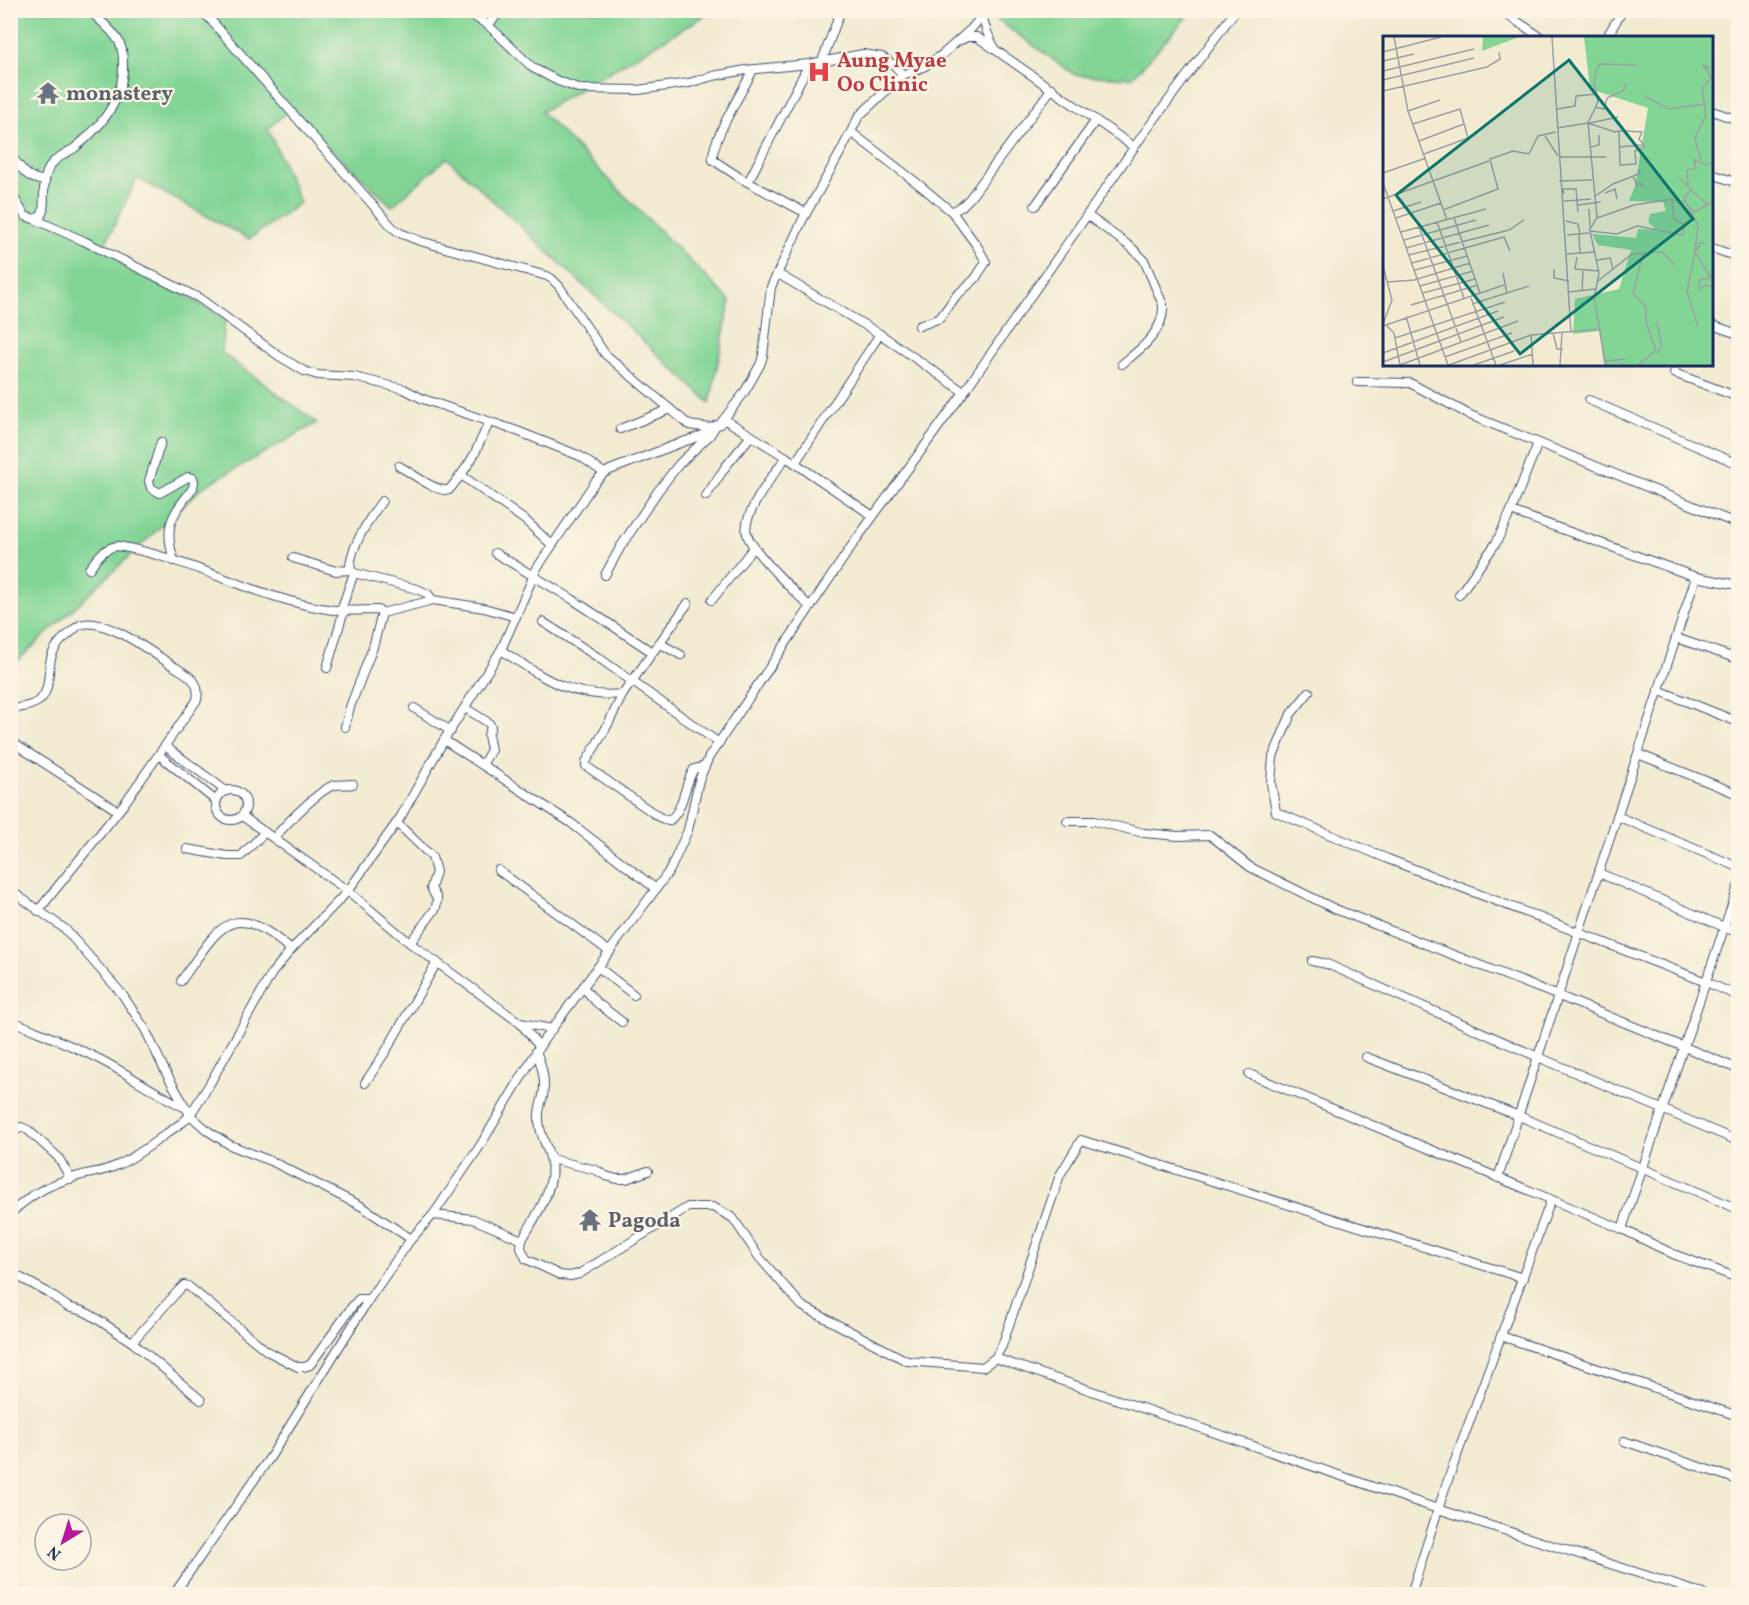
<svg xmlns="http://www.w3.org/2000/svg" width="1749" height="1605" viewBox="0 0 1749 1605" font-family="Vollkorn,serif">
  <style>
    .green { fill: #83d596; stroke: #4f827a; stroke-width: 1.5 }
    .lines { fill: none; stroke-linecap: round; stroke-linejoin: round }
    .minor-casing { stroke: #3b4b6f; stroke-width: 10 }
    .minor { stroke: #fff; stroke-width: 8 }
    .labels { text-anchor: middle; stroke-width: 4.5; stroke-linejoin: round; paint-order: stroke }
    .health-label { font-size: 21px; font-weight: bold; fill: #be3a42; stroke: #fcf5e5; text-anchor: start }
    .worship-label { font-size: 21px; font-weight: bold; fill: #5b616d; stroke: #fcf5e5; text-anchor: start }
    .inset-road { fill: none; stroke: #9ca0a3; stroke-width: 1.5 }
    .view { fill: #0f766e; fill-opacity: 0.15; stroke: #0f766e; stroke-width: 3 }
    .inset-edge { fill: none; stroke: #1b2f5e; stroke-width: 3 }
  </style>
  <rect width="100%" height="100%" fill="#fcf5e5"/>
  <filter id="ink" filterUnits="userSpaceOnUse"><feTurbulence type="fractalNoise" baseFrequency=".0167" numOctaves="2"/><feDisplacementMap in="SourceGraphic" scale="12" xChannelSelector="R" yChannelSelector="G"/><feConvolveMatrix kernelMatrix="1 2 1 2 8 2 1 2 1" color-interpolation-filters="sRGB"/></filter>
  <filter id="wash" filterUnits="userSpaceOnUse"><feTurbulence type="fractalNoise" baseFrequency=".008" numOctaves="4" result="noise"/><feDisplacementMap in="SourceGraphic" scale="24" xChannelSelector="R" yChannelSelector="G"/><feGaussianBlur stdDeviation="1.35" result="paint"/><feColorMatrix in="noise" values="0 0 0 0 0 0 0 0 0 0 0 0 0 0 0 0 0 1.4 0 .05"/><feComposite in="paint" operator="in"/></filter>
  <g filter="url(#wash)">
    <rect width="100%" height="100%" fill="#f2ebd1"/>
    <g class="green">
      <path d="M11,11H713L541,112L730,301L710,403L447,158L392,206L289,110L268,129L300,203L249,239L137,178L104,247L225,319L222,353L317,423L203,487L11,667Z"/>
      <path d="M985,11H1192L1132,78L1075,75Z"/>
    </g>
  </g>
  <g filter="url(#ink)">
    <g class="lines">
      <g class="minor-casing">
        <g id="minor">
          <path d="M202,10L393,228L400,233L420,241L547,276L552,279L559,286L605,354L689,425L710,428L720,424L744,393L760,365L763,356L771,287L803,219L840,153L859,116L903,75L925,66L943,54L971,29L987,10"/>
          <path d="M464,10L488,25L533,68L558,81L581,89L638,90L689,83L713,76L746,70L809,64L863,54L882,57L894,65L903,75"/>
          <path d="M1500,10L1542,38"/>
          <path d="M982,16L987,32L993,45"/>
          <path d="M488,25L502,10"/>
          <path d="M1606,38L1623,10"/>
          <path d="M961,40L967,37H977L1134,147"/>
          <path d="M822,61L841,10"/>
          <path d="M753,70C744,89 710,142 713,160L742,179L806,213"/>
          <path d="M1712,111L1738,120"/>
          <path d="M851,132L922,187L952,212L977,246L986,262L975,279L956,296L940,318L919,326"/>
          <path d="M10,154C22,169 25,178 45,181"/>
          <path d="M1712,174L1738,183"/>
          <path d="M748,182L809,64"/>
          <path d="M10,191L25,216L34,219L41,216L43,211C45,198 42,181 48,170C53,158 66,154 76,147C102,126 125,97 123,62C123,55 122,46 118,40C111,28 99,20 89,10"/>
          <path d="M1035,206L1096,120"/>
          <path d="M952,212L962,206L970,198L1052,88"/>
          <path d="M1087,215L1132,248L1144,260L1163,305C1165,331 1140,350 1122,364"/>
          <path d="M34,219L84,241L199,298L279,356L304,371L318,375L354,377L404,389L423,399L517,431L580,456L604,473"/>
          <path d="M1712,248L1738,257"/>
          <path d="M778,274L880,334L964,392"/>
          <path d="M1712,325L1738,334"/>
          <path d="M1674,373L1738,397"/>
          <path d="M1357,382L1410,383L1470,415L1738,524"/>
          <path d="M1589,400L1738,464"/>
          <path d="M724,419L786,457L873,516"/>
          <path d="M620,429L670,409"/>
          <path d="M161,442L149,481L151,488L160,493L188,477L193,478L194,482L193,488C172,516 163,524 174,561"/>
          <path d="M786,457C775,473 741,515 747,534C751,551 796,593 810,607"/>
          <path d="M795,463L880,334"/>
          <path d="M399,466C412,473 435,492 449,490C459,478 468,467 475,453C480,442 484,432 490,422"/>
          <path d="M461,475L526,521L552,545"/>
          <path d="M706,496L726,466L751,436"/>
          <path d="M382,501C370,517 350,548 350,568L354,573L417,589L428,594L433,600"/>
          <path d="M1511,511L1696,577L1738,585"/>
          <path d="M495,553L572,599L652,652"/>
          <path d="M293,558L336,571L351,570"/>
          <path d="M89,569C97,558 103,548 118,546C190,558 255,598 327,609C343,612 361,610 378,610L382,613L433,600L484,608L516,617"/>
          <path d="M605,575L621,546L658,491L679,464L710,435"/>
          <path d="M1459,595L1496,543L1511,511L1538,443"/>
          <path d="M712,600L754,547"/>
          <path d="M688,603L623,694L605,730L586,762V766L659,817L669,821C685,808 683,786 694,769L705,766"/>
          <path d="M341,610L354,573"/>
          <path d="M543,622L599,658L719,743"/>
          <path d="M1676,638L1738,659"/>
          <path d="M659,643L681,655"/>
          <path d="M501,650C542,677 570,699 623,694"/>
          <path d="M327,668L344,610"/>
          <path d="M1658,690L1738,722"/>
          <path d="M1309,692L1291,714L1273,757L1271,783L1276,812L1388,859L1706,982L1738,996"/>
          <path d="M414,708L451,731"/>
          <path d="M465,708L489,723L491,727L488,735L491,750L482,765"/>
          <path d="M10,709C20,708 34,706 41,699C51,688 47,669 52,655C55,647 62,639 69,634C72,631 76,627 80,625C103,616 150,651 170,664C186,674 201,679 197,700L124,804L38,911"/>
          <path d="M345,727L350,707L373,647L382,613"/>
          <path d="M444,740L571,823L656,889"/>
          <path d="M10,741L118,811"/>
          <path d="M165,746L226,791"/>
          <path d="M1638,754L1738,794"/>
          <path d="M159,755L216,801"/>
          <circle cx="231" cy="805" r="15"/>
          <path d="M242,816L348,891L410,943L520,1023L539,1046"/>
          <path d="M1617,816L1738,867"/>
          <path d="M1067,821H1094L1144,833L1178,836L1210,835L1250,867L1335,909L1559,996L1738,1069"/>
          <path d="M397,823L432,857L436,872L431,888L437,899L436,908L410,943"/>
          <path d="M274,838C285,825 319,790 334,785C340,784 347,785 353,784"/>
          <path d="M187,849L227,856H241L265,832"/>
          <path d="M498,870L610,952"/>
          <path d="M1599,873L1738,933"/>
          <path d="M10,890L65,929L122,994L145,1029L165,1071L190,1115L208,1131L230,1145L273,1162L361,1206L411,1239"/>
          <path d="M1312,961L1327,964L1538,1057L1738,1141"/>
          <path d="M598,967L634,995"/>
          <path d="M181,981C219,928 230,896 291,950"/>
          <path d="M583,987L596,1002L622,1022"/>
          <path d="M10,1020C40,1033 72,1045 101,1060C130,1075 156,1094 186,1108"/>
          <path d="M520,1023L552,1029"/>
          <path d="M1366,1057L1519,1116L1738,1209"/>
          <path d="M1249,1074L1622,1229L1673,1254L1738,1278"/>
          <path d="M365,1083L386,1051L437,962"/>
          <path d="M10,1135L21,1127L28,1130L58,1157L71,1179"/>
          <path d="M551,1159L596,1170L606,1176L617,1179H626L648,1171"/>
          <path d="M1498,1178L1696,577"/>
          <path d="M10,1214C33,1192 52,1183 82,1175C95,1172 106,1171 118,1165C139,1156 163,1135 183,1122L190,1115L209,1085L272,973L291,950L348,891L400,818L444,740L501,650L537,568L595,482L604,473L610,470L680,443L712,432L715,427"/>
          <path d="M433,1215L473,1219L522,1240L521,1248L526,1259L560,1275L570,1276L579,1274L688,1207H713L733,1218L759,1257L802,1306L907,1361L983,1367L995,1358L1002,1346L1060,1175L1081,1140L1523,1278"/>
          <path d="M1622,1229L1738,887"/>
          <path d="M522,1240C535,1217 558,1186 550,1158C547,1145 539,1134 539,1119C538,1111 541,1104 543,1096C546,1080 542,1066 536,1051"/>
          <path d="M10,1272L47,1292L68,1307L83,1311L91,1315L132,1342L180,1289L184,1285L188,1286L267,1351L298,1367H304L310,1365L354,1304L359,1299H369"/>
          <path d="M1501,1336L1738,1416"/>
          <path d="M132,1342L201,1400"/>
          <path d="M995,1358L1438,1509L1704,1594"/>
          <path d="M1624,1441L1738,1480"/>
          <path d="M174,1594L271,1456L369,1299L411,1239L433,1215L480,1146L543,1041L670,870L688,830L699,780L709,757L853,544L964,392L1142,136L1236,10"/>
          <path d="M1411,1594L1445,1488L1551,1200"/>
        </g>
      </g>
      <use href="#minor" class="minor"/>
    </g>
  </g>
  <defs>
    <g id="hospital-bare" transform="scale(1.8)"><path d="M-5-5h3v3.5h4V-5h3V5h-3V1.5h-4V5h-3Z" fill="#e0444e" stroke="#fcf5e5" stroke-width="2.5" paint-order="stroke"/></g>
    <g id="temple-bare" transform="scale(1.8)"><path d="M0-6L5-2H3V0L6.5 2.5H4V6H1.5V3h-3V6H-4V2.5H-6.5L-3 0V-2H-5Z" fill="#6b7280" stroke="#fcf5e5" stroke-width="2.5" paint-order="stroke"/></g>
  </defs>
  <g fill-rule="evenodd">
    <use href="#hospital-bare" x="819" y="72"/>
    <use href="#temple-bare" x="48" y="93"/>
    <use href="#temple-bare" x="590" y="1220"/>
  </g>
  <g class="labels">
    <g class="health-label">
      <text x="837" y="67">Aung Myae<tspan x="837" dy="24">Oo Clinic</tspan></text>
    </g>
    <g class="worship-label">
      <text x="66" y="100">monastery</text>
      <text x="608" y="1227">Pagoda</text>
    </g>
  </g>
  <g transform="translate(1383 36)">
    <rect width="330" height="330" fill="#f2ebd1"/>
    <path d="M100,1H136L99,15ZM201,1H330V329H221L216,295L190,298L192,263L236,253L248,214L215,209L209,198L253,202L255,193L273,194L265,186L267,178L283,175L280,166L246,165L252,150L265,72L207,53Z" fill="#83d596"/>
    <path class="inset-road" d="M11,1L25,75L64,184M169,1L188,297M0,16L58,1M0,25L31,18M327,33L320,29L328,41M0,35L91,13M0,44L91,22M0,55L104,31L117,23L116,16M262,60L285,73L322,68M212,71L221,73L224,62L240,55L244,47M174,73L192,70L193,60L214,58M25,75L57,64M207,87L235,81M30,88L77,73L85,102L41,118M174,92L205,87L232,96L236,95H242L259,96L256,103L262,110L252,115L253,128L237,129L236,95M162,100L175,120M36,105L81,88M208,111L216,109V99M236,111L259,109M176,121H223M318,125L312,102L323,79L319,52L329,41M0,137L43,122M250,140L254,150L257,146L260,151M296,142L309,153L301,161L303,166M176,145L209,144M0,147L65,329M305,148L304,134L313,132L311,124L324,129L330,125M309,155L324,168M222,157L232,153L234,163M181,158L180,153H193L195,176M211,161L230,148L256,138L257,133M0,163L106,125M181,165L208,163M195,169L218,166M308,172L311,176L330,166M206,173L207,191M60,174L115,153L107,123L130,115L146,118L155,100L173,96M10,175L38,166M13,182L58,167M71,182L97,257M214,182L251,169L290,163M183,185L195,188L197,198M54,186L81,262M36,191L78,306M206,195L214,181L205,87L215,66L211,45L214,33L217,28L254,29M18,196L103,173M196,198L197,218M184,199L206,197M21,204L93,184M311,208L315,214L317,207H322M23,212L106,189M312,216L304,255L315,291M184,218L212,216M26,219L126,194L141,184M194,221L192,233L216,235M214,224L227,222L230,233M29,227L121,201L127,215M0,230L9,264L0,288M171,233V242L186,245M32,234L84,220M120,237L124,258M215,245L249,218L279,216L292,229M5,246L31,244L87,227M37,250L90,235M199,255L200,235M186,256L212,253M40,257L92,243M88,262L113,329M89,268L146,250M28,269L95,249M23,280L37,329M3,289L11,297L17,329M0,290L121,249M170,297L174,313H180M148,299L150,329M12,302L122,266M0,317L115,275M274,317L279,311L274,286M62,321L129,297M223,325L242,323M0,326L121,281M17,329L135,285M66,329L148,299L218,293M91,329L131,315M117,329L150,318M177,329L179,297M223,329L211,263L216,237L207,195L234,198L254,190L300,199L302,189L291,183L289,164L303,166L315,190L312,216L328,242L316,244L317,253L323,249L330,251M255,329L273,314L263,286V271L250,257L260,218"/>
    <path class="view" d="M186,24L310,183L137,318L13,159Z"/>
    <rect width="330" height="330" class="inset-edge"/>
  </g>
  <rect width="1749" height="1605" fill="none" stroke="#fcf5e5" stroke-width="36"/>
  <g transform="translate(63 1542) rotate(218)"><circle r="28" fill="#fcf5e5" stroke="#a2a6af" stroke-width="1.5"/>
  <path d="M0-4.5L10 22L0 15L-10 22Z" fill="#b5179e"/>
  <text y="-9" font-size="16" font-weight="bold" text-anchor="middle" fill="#1b2f5e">N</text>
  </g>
</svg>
